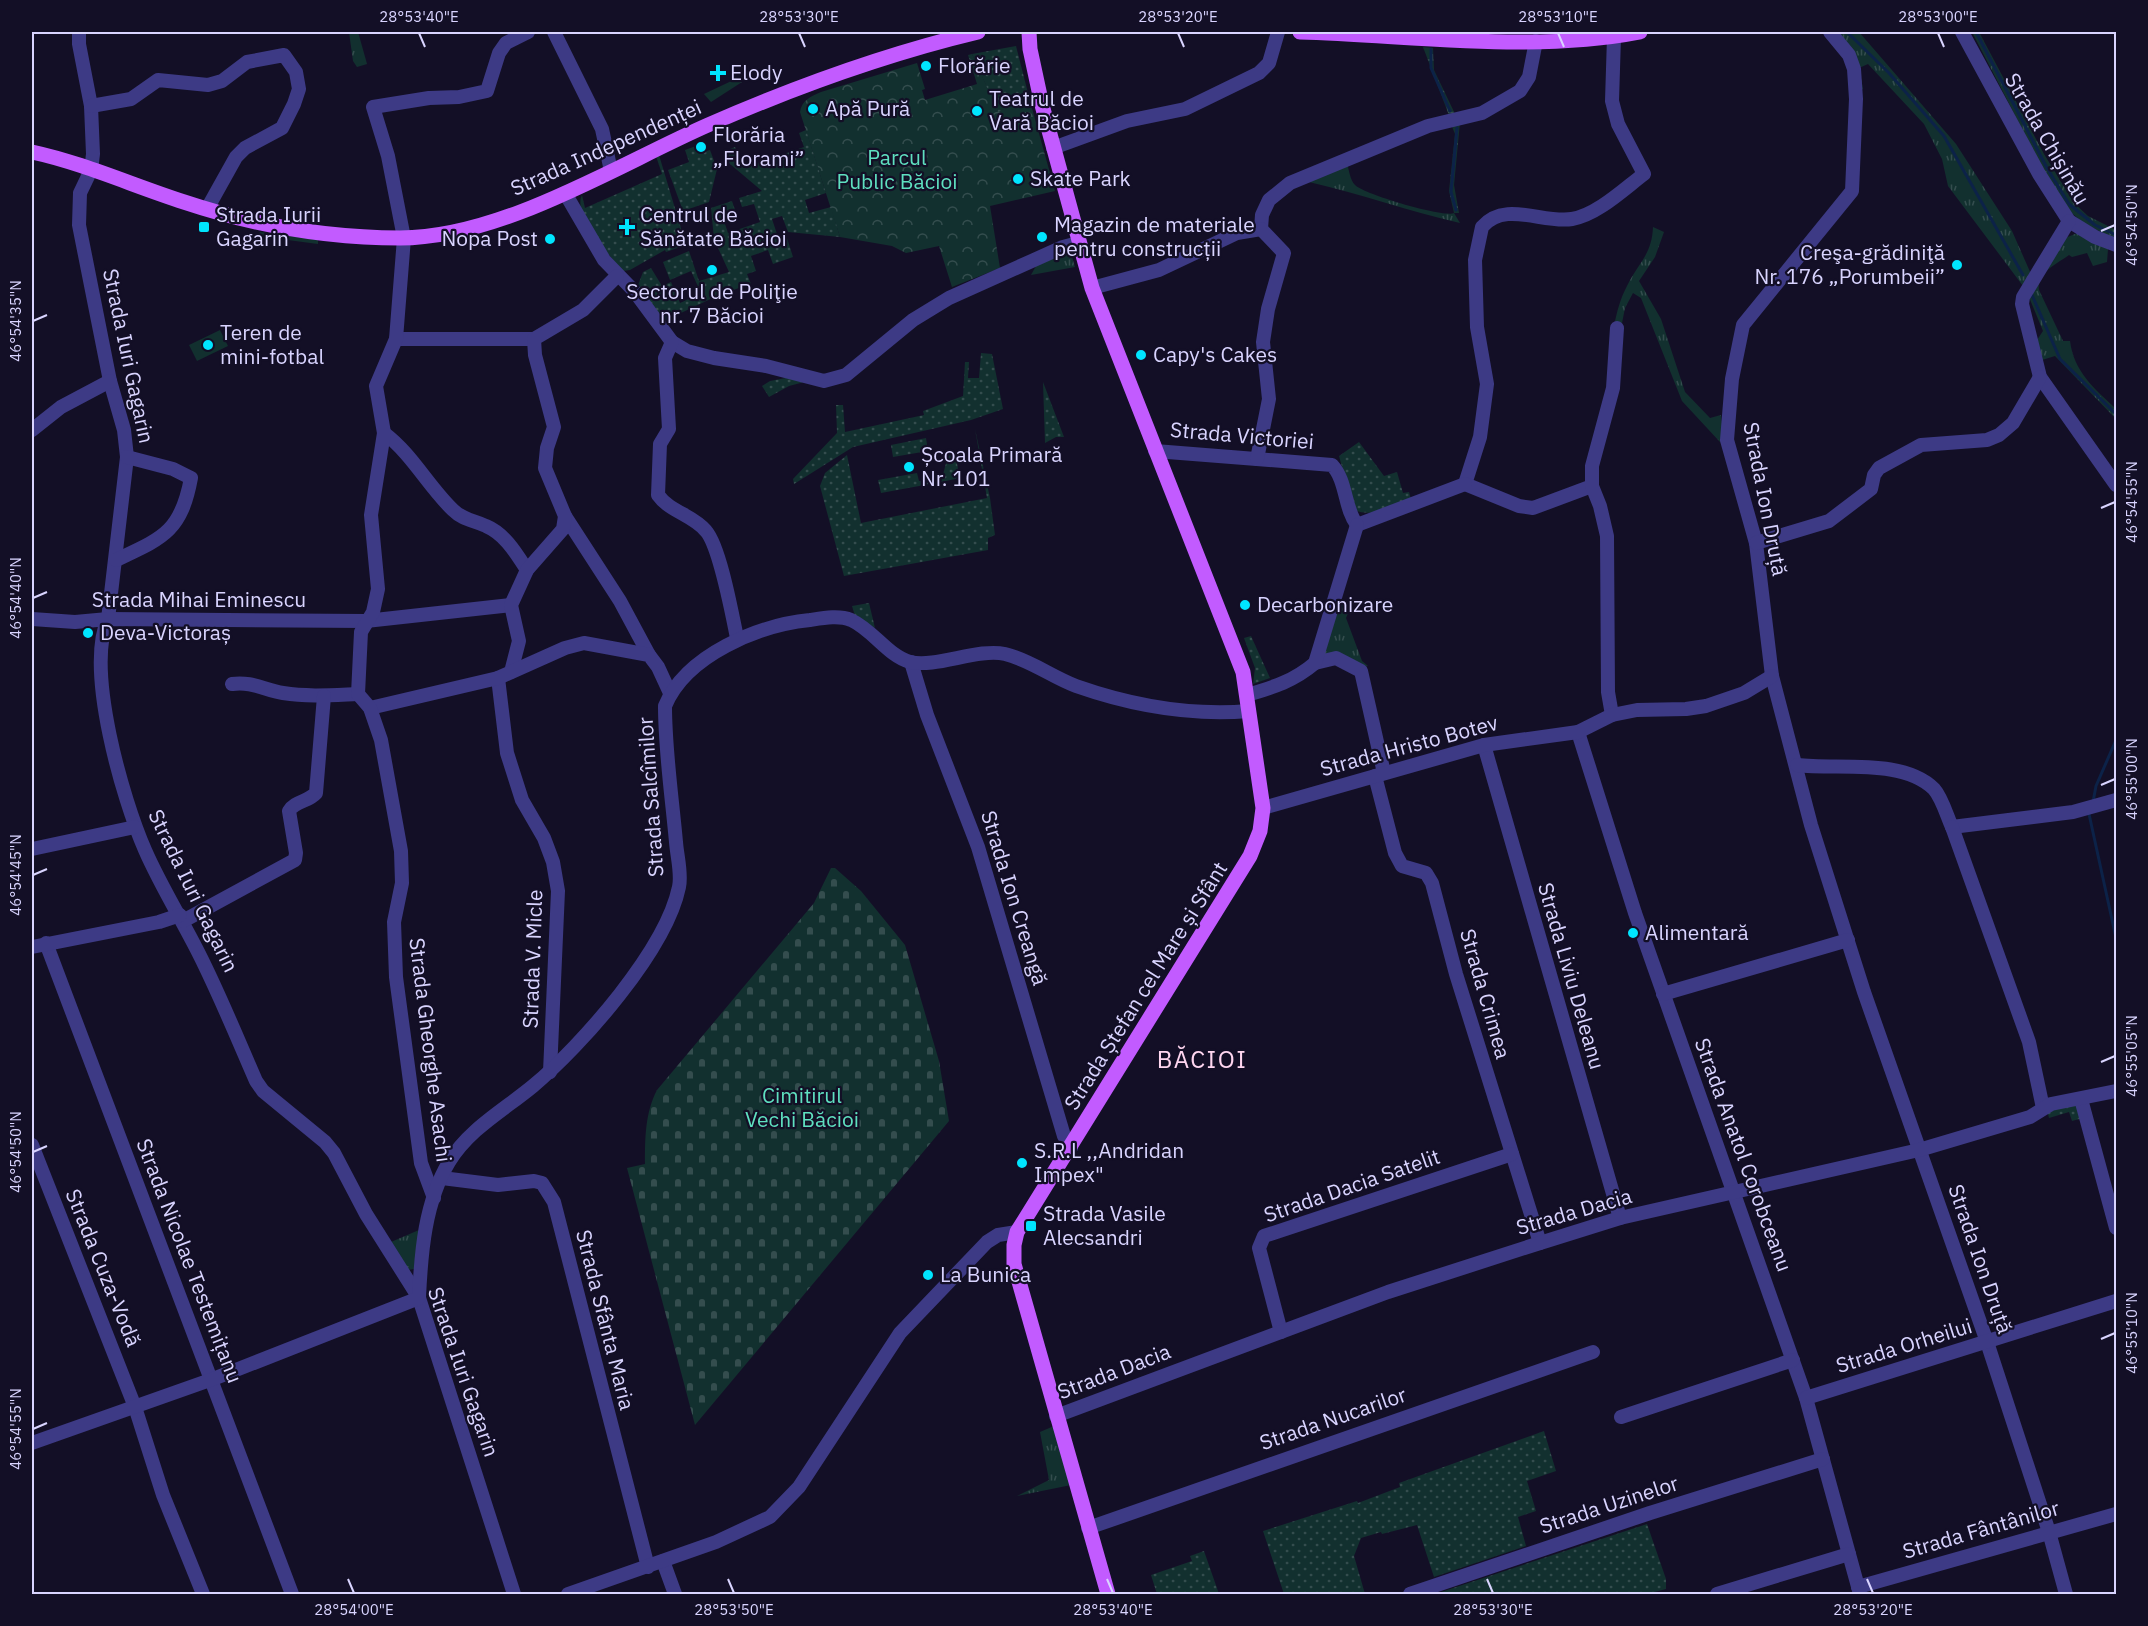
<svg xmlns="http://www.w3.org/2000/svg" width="2148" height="1626" viewBox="0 0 2148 1626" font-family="'IBM Plex Sans',sans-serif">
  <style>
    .grass { fill: url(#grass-tufts) }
    .forest { fill: url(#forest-crowns) }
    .wetland { fill: url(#wetland-marsh) }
    .cemetery { fill: url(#cemetery-stones) }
    .park { fill: #12302f }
    .garden { fill: url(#garden-dots) }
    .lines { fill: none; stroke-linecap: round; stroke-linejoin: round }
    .stream { stroke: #0c2248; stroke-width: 3 }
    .minor { stroke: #3d3a85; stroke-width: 14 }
    .major { stroke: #c25bff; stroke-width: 15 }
    .ticks { fill: none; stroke: #d9d4ff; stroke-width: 2 }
    .poi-dot { fill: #00e5ff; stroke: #130f26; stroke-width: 2 }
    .labels { text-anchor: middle; stroke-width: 4.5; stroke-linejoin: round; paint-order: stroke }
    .poi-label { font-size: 21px; fill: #d9d4ff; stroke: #130f26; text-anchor: start }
    .street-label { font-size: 21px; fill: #d9d4ff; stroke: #130f26 }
    .park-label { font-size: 21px; fill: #5fe0c0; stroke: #130f26 }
    .quarter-label { font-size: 24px; letter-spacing: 1.5px; fill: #ffd6f0; stroke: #130f26 }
    .neatline { fill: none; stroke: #d9d4ff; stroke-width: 2 }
    .ticks-label { font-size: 15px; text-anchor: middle; fill: #d9d4ff }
  </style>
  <defs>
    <pattern id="grass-tufts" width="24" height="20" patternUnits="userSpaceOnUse" patternTransform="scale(1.5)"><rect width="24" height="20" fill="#12302f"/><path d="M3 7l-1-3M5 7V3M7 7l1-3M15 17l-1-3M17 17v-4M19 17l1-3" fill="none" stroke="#344d4e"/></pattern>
    <pattern id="forest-crowns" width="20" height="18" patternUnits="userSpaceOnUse" patternTransform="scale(1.5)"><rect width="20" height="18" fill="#12302f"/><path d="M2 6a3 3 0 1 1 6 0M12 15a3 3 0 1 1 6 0" fill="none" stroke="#344d4e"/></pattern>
    <pattern id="wetland-marsh" width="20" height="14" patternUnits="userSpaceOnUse" patternTransform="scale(1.5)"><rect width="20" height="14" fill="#12302f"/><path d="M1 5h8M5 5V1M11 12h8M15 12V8" fill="none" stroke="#344d4e"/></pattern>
    <pattern id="cemetery-stones" width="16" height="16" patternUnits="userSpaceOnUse" patternTransform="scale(1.5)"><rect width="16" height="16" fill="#12302f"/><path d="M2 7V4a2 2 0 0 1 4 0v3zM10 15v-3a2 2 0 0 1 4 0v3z" fill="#344d4e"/></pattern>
    <pattern id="garden-dots" width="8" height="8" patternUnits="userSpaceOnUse" patternTransform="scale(1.5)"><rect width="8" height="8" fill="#12302f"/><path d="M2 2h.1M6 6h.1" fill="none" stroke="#344d4e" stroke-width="1.8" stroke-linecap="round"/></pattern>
  </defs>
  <rect width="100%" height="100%" fill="#130f26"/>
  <g class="grass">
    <path d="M349,32H358L367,64L357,67L353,61Z"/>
    <path d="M1833,32H1859L1956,144L2012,231L2031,274L2023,286L1948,186L1942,159L1924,124L1868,64L1859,68L1863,89L1860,90Z"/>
    <path d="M1972,32H1979L2044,154L2074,203L2088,216L2116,230V240L2084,223L2069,211L2046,175Z"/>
    <path d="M742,76V82L711,102L704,94Z"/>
    <path d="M1347,163C1349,170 1350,180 1355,185C1363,194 1444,218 1454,213L1460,223C1408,211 1361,194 1309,182Z"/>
    <path d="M1653,227L1664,232L1655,257L1639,281L1661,319L1685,392L1710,418L1721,415L1724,443L1720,442L1682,401L1641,298L1633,293L1625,308L1621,328L1614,326C1617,312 1620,299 1627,286C1638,263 1652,255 1653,227Z"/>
    <path d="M260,232L318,240V244L258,236Z"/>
    <path d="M2080,232L2108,249L2107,262L2093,266L2087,253L2072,257L2069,255C2058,263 2036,273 2039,290L2063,341H2070C2074,372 2094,388 2116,409V419L2055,356L2042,360L2037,340L2043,331L2029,297L2065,238Z"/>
    <path d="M1070,250L1075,267L1031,275L1036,266Z"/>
    <path d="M1345,602L1348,613L1346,618L1362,661L1368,666L1360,667L1322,656L1339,604Z"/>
    <path d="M419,1230L414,1269L407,1270L391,1242Z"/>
    <path d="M1054,1426L1071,1485L1017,1496L1049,1480L1040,1432Z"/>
  </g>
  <path class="forest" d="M972,54L998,111L1030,101L1055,191L990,206L1000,268L952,287L939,246L906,253L892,246L840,237L800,112C802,100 810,97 821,92L917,63L925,89L922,90L925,100L977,84L968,55Z"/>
  <g class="wetland">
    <path d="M1423,47L1433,48L1434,70L1456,116L1450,118Z"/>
    <path d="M1460,122L1454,185L1459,213H1454L1449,191L1455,134L1451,124Z"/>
  </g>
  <path class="cemetery" d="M831,868H835L861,891L905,945L939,1061L949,1121L695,1425L627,1168L645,1164C645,1139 645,1113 657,1090L814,903Z"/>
  <path class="park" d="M220,330L228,346L197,361L189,345Z"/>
  <g class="garden">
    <path d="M1016,46L1030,101L998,112L972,54Z"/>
    <path d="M806,130L826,193L805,200L809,213L831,207L840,237L788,232L782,216L772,219L779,240L787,238L793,257L773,264L768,250L751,256L756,271L747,274L751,284L721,294L664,321L638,285L643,272L651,268L662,286L671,282L680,303L701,293L691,271L670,280L663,262L689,251L699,281L729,272L714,239L711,208L732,201L735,210L722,215L728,233L760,222L754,204L742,207L739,198L762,191L730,164L725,151L735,147L743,168L804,147L799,133Z"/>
    <path d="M696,146L698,153L710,150L717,169L709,202L683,211L668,170L689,162L685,150Z"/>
    <path d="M659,155L686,245L666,252L665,250L630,270L623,271C610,257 572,214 582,195L585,208L662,174L656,156Z"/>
    <path d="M981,353L992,354L1003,409L971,420L853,447L794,484L793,479L837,433L836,405H843L845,432L924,415L923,411L963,396L965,362H969L968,378H979Z"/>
    <path d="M796,376L808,381L789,386L769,397L762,386L770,381Z"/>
    <path d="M1043,382L1064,437H1056L1045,443Z"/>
    <path d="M975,429L990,498L995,535L988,538V550L844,576L820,486L825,473L847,455L861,523L987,498Z"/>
    <path d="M926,438L928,451L893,457L891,445Z"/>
    <path d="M1359,442L1384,476L1397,472L1403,493L1409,492L1411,499C1393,507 1374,518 1354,510L1339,456Z"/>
    <path d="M955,454L960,478L941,482L948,456Z"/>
    <path d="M917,473L919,481L930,480V484L881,493L878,480Z"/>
    <path d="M869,603L875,628L855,616L852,606Z"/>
    <path d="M1251,636L1270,678L1253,684L1255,668L1244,638Z"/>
    <path d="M2075,1104L2083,1118L2072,1121L2069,1112L2049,1118L2047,1110Z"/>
    <path d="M1544,1431L1556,1471L1527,1481L1536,1511L1518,1517L1526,1546L1434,1577L1417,1525L1382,1534L1381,1532L1361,1538L1354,1556L1365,1594H1284L1263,1531L1357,1501L1358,1503L1400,1487L1399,1483Z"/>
    <path d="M1647,1524L1666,1579V1589L1647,1594H1435Z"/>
    <path d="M1204,1551L1219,1594H1157L1151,1575L1192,1561L1190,1556Z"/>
  </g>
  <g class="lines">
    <g class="stream">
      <path d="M1847,32L1889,73L1944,136L2023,275"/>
      <path d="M1976,32L2047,168L2069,204L2095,225L2116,235"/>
      <path d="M1431,49V68L1450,111"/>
      <path d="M1456,210L1451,192L1457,128"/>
      <path d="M2032,295L2060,359L2116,414"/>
      <path d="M2093,802L2096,786L2116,740"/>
      <path d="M2089,814L2116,938"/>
    </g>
    <g class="minor">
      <path d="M79,32V44L91,106L93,154L91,170L80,193L79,225L110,381L124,430L127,457L108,619C85,670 123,800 145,850C162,889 186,926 204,964C223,1003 239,1042 256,1081L263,1091L325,1142L334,1153L366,1214L419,1298L514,1594"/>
      <path d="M554,32L602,129L611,171"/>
      <path d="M1830,32L1849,55L1854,69L1856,99L1852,191L1743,325L1732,379L1727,440L1756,543L1772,676L1811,825L1864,992L1987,1342L2049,1532L2066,1594"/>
      <path d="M1962,32L2039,174L2069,221L2095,237L2116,245"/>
      <path d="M91,106L131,99L158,80L208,85L222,81L247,62L284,55L296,72L299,89L294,104L282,128L245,148L236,157L207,209"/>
      <path d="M1053,148L1127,121L1185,109L1259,73L1269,63L1278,32"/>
      <path d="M565,193L604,260L635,292L672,342L687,351L714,358L766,366L824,381L846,375L913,320L949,298L1063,247L1078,243"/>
      <path d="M2069,221L2023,297L2022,304L2040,377L2116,485"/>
      <path d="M1261,229L1262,215L1269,200L1290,183L1428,126L1482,113L1520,91L1529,77L1536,41"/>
      <path d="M1092,288L1159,270L1237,233L1261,229"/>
      <path d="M396,339H534"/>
      <path d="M672,342L665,358L669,429L660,444L658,495C670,512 693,515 706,531C720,547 732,614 737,638"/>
      <path d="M32,430L61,407L110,381"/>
      <path d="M384,433C412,454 428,486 453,510C463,520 473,520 486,526C505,534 516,553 527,570"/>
      <path d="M1155,451L1332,465C1347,481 1344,508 1357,525"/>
      <path d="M1257,459L1269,399L1263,342L1268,309L1284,253L1261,229"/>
      <path d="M1465,484L1480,437L1487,384L1477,327L1475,260L1482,227C1505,200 1543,224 1572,219C1597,215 1624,189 1644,174L1618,124L1612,101L1614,37"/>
      <path d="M1465,484L1519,506L1533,508L1592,486"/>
      <path d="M565,516L620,601L649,655"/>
      <path d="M1357,525L1465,484"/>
      <path d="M1756,543L1829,521L1871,489L1874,475L1879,468L1921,445L1987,440L1999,435L2013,423L2040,377"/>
      <path d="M116,560C163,538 181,532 191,478L173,469L127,457"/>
      <path d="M32,619L75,622L108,619L366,621L511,605"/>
      <path d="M911,662L927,715L978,847L1064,1136L1071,1148"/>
      <path d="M1315,663L1336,658L1361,671L1384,773"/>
      <path d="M511,672L519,641L511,605L527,570L563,529L565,516L545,468L547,448L554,427L535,355L534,339L583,310L617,276"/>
      <path d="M498,678L507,753L522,800L544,838L553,862L558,891L550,1072"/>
      <path d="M232,684C251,681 265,690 283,693C308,697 333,695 358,694"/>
      <path d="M1247,695C1274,687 1294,681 1315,663L1357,525"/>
      <path d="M370,708L498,678L565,648L584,643L649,655L658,667L670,693"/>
      <path d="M1612,715L1608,692L1607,536L1600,506L1592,486V466L1613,388L1617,328"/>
      <path d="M1578,732L1635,913L1806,1398L1860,1594"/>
      <path d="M1484,745L1620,1218"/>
      <path d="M1797,765C1838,770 1903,758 1934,789C1942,798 1947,816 1952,827L2073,812L2116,800"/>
      <path d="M1375,776L1395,853L1402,866L1426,873L1432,883L1456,974L1540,1243"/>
      <path d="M1263,808L1484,745L1578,732L1612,715L1637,710L1686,709L1706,706L1744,693L1772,676"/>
      <path d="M1952,827L2029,1042L2043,1108"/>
      <path d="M32,849L135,827"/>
      <path d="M183,921L295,860L296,853L289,811C295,801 308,802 316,793L324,696"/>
      <path d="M46,943L292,1594"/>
      <path d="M32,947L159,922L180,915"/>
      <path d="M1663,994L1848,940"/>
      <path d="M2081,1099L2116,1228"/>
      <path d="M32,1145L135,1407L163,1495L203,1594"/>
      <path d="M442,1178L498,1185L534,1181L542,1183L554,1202L648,1567"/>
      <path d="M434,1198L421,1163L396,977L394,922L402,883L401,851L381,740L370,708L358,694L361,632L373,612L378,589L371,515L384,433L376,386L396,339L404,238L388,156L373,107L429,98L459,97L487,91L499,53L506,43L528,32"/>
      <path d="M1281,1332L1259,1248L1264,1236L1512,1154"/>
      <path d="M1806,1398L2116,1301"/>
      <path d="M1056,1416L1388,1292L1540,1243L1620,1218L1919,1150L2030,1117L2051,1104L2116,1091"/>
      <path d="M1621,1417L1793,1360"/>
      <path d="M32,1443L213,1379L419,1298C421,1252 425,1202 449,1162C469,1129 504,1110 533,1086C582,1045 666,950 679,887C682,874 677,856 676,842C672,797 665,751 665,706C686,655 759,625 810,620C823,618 839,615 851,620C873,630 888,656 910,662C936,668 978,648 1005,654C1030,660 1052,677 1076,686C1133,706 1189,716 1249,711"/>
      <path d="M1088,1528L1593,1352"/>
      <path d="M663,1561L675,1594"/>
      <path d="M1858,1587L2116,1514"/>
      <path d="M568,1594L716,1542L770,1517L799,1487L900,1333L987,1242L998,1235L1017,1232"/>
      <path d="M1410,1594L1650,1513L1823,1459"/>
      <path d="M1717,1594L1849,1554"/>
    </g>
    <g class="major">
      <path d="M1029,32L1030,49L1042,105L1092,288L1243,672L1263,808L1260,831L1250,856L1017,1232L1014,1245V1264L1108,1594"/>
      <path d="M1300,32C1410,35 1533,53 1640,32"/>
      <path d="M32,152C83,163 134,186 184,202C253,225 327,238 400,238C502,238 617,165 708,125C795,87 886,54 978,32"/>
    </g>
  </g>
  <path class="ticks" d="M419,33L425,47M799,33L805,47M1178,33L1184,47M1558,33L1564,47M1938,33L1944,47M2101,231L2115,225M33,321L47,315M2101,508L2115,502M33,598L47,592M2101,785L2115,779M33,875L47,869M2101,1062L2115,1056M33,1152L47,1146M2101,1339L2115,1333M33,1429L47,1423M348,1579L354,1593M728,1579L734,1593M1107,1579L1113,1593M1487,1579L1493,1593M1867,1579L1873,1593"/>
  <g class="poi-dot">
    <circle cx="926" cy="66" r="6"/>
    <path d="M715 64h6v6h6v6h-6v6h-6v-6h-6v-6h6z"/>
    <circle cx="813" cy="109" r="6"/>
    <circle cx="977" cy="111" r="6"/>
    <circle cx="701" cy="147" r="6"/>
    <circle cx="1018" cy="179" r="6"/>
    <rect x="198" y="221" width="12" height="12" rx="3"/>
    <path d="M624 218h6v6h6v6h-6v6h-6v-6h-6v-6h6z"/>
    <circle cx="1042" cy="237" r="6"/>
    <circle cx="550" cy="239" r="6"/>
    <circle cx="1957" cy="265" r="6"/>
    <circle cx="712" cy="270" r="6"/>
    <circle cx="208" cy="345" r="6"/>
    <circle cx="1141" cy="355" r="6"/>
    <circle cx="909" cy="467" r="6"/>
    <circle cx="1245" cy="605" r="6"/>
    <circle cx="88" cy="633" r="6"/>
    <circle cx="1633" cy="933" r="6"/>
    <circle cx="1022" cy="1163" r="6"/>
    <rect x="1025" y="1220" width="12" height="12" rx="3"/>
    <circle cx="928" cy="1275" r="6"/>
  </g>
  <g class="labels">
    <g class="poi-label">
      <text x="938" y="73">Florărie</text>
      <text x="730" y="80">Elody</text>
      <text x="989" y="106">Teatrul de<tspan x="989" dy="24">Vară Băcioi</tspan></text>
      <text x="825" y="116">Apă Pură</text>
      <text x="713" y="142">Florăria<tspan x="713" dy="24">„Florami”</tspan></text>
      <text x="1030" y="186">Skate Park</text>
      <text x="216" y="222">Strada Iurii<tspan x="216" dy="24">Gagarin</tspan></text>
      <text x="640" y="222">Centrul de<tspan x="640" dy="24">Sănătate Băcioi</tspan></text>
      <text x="1054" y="232">Magazin de materiale<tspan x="1054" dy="24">pentru construcții</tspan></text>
      <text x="538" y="246" text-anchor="end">Nopa Post</text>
      <text x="1945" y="260" text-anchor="end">Creşa-grădiniţă<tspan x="1945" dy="24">Nr. 176 „Porumbeii”</tspan></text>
      <text x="712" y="299" text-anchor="middle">Sectorul de Poliţie<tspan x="712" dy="24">nr. 7 Băcioi</tspan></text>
      <text x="220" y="340">Teren de<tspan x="220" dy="24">mini-fotbal</tspan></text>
      <text x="1153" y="362">Capy's Cakes</text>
      <text x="921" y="462">Școala Primară<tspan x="921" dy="24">Nr. 101</tspan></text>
      <text x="1257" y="612">Decarbonizare</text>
      <text x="100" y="640">Deva-Victoraș</text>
      <text x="1645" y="940">Alimentară</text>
      <text x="1034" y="1158">S.R.L ,,Andridan<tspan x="1034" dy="24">Impex"</tspan></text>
      <text x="1043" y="1221">Strada Vasile<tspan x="1043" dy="24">Alecsandri</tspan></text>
      <text x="940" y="1282">La Bunica</text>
    </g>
    <g class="street-label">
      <text transform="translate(2047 139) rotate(60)" y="7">Strada Chișinău</text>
      <text transform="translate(606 148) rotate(-24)" y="7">Strada Independenței</text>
      <text transform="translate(128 356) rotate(78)" y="7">Strada Iuri Gagarin</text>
      <text transform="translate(1242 436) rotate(5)" y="7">Strada Victoriei</text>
      <text transform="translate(1765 499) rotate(79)" y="7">Strada Ion Druță</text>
      <text x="199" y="607">Strada Mihai Eminescu</text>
      <text transform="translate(1409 746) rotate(-15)" y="7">Strada Hristo Botev</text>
      <text transform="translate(651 797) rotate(-94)" y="7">Strada Salcîmilor</text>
      <text transform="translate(193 891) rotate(64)" y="7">Strada Iuri Gagarin</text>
      <text transform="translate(1014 898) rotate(73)" y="7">Strada Ion Creangă</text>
      <text transform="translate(533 959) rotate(-88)" y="7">Strada V. Micle</text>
      <text transform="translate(1571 976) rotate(74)" y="7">Strada Liviu Deleanu</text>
      <text transform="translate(1146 986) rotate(-58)" y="7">Strada Ștefan cel Mare și Sfânt</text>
      <text transform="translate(1485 994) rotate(74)" y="7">Strada Crimea</text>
      <text transform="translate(430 1050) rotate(83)" y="7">Strada Gheorghe Asachi</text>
      <text transform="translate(1743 1155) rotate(70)" y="7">Strada Anatol Corobceanu</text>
      <text transform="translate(1352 1186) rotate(-19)" y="7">Strada Dacia Satelit</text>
      <text transform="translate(1574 1212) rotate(-16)" y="7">Strada Dacia</text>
      <text transform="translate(1980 1259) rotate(71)" y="7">Strada Ion Druță</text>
      <text transform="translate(189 1261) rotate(69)" y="7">Strada Nicolae Testemițanu</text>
      <text transform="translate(103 1268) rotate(68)" y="7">Strada Cuza-Vodă</text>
      <text transform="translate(605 1320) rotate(76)" y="7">Strada Sfânta Maria</text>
      <text transform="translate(1904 1346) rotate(-17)" y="7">Strada Orheilui</text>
      <text transform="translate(463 1372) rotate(71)" y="7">Strada Iuri Gagarin</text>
      <text transform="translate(1114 1372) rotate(-21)" y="7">Strada Dacia</text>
      <text transform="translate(1333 1419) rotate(-19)" y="7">Strada Nucarilor</text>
      <text transform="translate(1609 1505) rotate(-18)" y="7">Strada Uzinelor</text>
      <text transform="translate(1981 1530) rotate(-16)" y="7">Strada Fântânilor</text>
    </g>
    <g class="park-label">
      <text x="897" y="165">Parcul<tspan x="897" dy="24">Public Băcioi</tspan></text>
      <text x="802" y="1103">Cimitirul<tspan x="802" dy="24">Vechi Băcioi</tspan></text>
    </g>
    <g class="quarter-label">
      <text x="1202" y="1068">BĂCIOI</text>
    </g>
  </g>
  <rect width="2148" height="1626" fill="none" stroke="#130f26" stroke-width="66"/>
  <rect x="33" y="33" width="2082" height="1560" class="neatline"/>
  <g class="ticks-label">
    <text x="419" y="22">28°53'40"E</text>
    <text x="799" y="22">28°53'30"E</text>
    <text x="1178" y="22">28°53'20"E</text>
    <text x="1558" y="22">28°53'10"E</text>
    <text x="1938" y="22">28°53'00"E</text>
    <text transform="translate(2132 225) rotate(-90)" y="5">46°54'50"N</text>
    <text transform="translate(16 321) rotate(-90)" y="5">46°54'35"N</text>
    <text transform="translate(2132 502) rotate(-90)" y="5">46°54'55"N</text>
    <text transform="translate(16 598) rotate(-90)" y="5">46°54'40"N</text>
    <text transform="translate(2132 779) rotate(-90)" y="5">46°55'00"N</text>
    <text transform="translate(16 875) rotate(-90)" y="5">46°54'45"N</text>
    <text transform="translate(2132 1056) rotate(-90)" y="5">46°55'05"N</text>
    <text transform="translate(16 1152) rotate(-90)" y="5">46°54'50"N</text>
    <text transform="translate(2132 1333) rotate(-90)" y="5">46°55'10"N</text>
    <text transform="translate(16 1429) rotate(-90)" y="5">46°54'55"N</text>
    <text x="354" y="1615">28°54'00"E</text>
    <text x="734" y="1615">28°53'50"E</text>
    <text x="1113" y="1615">28°53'40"E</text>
    <text x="1493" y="1615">28°53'30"E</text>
    <text x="1873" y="1615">28°53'20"E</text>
  </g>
</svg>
